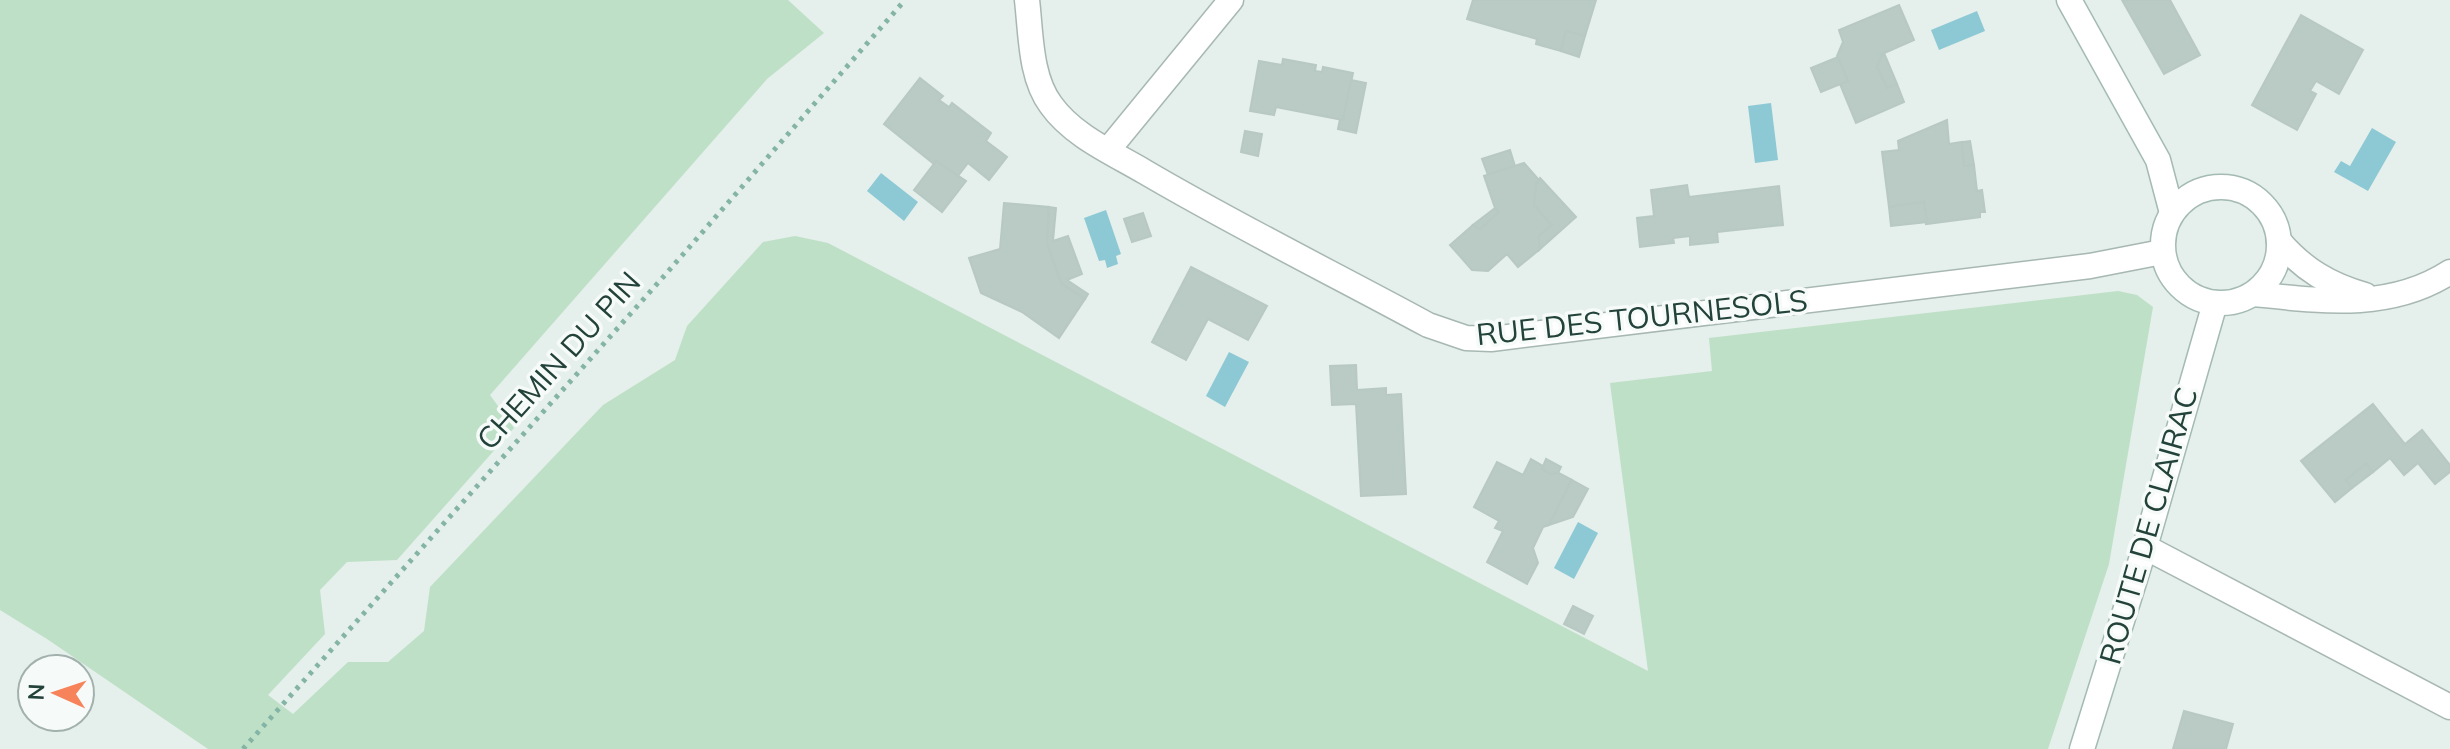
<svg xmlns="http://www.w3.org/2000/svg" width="2450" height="749" viewBox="0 0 2450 749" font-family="Mulish,sans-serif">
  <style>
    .green { fill: #bee0c7 }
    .water { fill: #8cc9d5 }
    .building { fill: #bacac4; stroke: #b7c9c2; stroke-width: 2 }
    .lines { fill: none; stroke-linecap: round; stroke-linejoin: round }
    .street-casing { stroke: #a7b8b2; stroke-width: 27 }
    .secondary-casing { stroke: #a3bbb3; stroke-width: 27 }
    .path { stroke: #84b4a5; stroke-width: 5; stroke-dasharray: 4 6; stroke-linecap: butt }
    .street { stroke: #fff; stroke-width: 24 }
    .secondary { stroke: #fff; stroke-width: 24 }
    .labels { text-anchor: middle; stroke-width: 7; stroke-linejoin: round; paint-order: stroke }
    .street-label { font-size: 30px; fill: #23423a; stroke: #f6fbf9 }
  </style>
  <rect width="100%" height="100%" fill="#e5efeb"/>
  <path class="green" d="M0,0H788L824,33L767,79L490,395L514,428L397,560L347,562L320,590L325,634L268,695L293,714L348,662H388L424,631L430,587L603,405L675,360L687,326L763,242L795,236L828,243L1648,671L1610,383L1712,371L1709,338L2118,291L2137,295L2153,307L2109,564L2048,749H208L47,639L0,610Z"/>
  <g class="water">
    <path d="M1977,11L1985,31L1939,50L1931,30Z"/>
    <path d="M1771,103L1778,160L1755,163L1748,106Z"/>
    <path d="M2372,128L2396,142L2368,191L2334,172L2341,161L2350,166Z"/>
    <path d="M881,173L918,202L904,221L867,191Z"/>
    <path d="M1106,210L1121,254L1116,256L1118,264L1107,268L1105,260L1099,261L1084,218Z"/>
    <path d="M1229,352L1249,362L1225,407L1206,396Z"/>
    <path d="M1578,522L1598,533L1574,579L1554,568Z"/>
  </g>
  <g class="building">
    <path d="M1473,0H1596L1585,36L1566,31L1561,51L1536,44L1537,39L1467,19Z"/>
    <path d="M2122,0H2170L2200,55L2164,74Z"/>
    <path d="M1899,5L1914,40L1882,54L1877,66L1887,88L1897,84L1904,102L1856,123L1840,84L1848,81L1837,56L1843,42L1839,30Z"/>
    <path d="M2301,15L2363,50L2339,94L2316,81L2310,91L2316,94L2297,130L2252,105Z"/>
    <path d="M1566,31L1585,36L1579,57L1561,51Z"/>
    <path d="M1884,53L1897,84L1887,88L1877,66Z"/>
    <path d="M1838,57L1848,81L1821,92L1811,68Z"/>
    <path d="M1283,59L1316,65L1315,71L1322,72L1323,67L1353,73L1343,120L1276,107L1274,115L1250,111L1259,61L1282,65Z"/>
    <path d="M920,78L943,96L939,100L949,107L952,103L991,133L986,141L1007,157L989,180L968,163L957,177L936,161L934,164L884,124Z"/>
    <path d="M1351,80L1366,83L1356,133L1338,129L1340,119L1343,120Z"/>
    <path d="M1947,120L1949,144L1962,142L1964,166L1974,165L1977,191L1982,190L1985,212H1980V217L1926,224L1924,202L1889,207L1882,152L1899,150L1898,141Z"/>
    <path d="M1245,131L1262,134L1258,156L1241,152Z"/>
    <path d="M1970,141L1974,165L1964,166L1962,142Z"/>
    <path d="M1510,150L1515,166L1488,175L1482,159Z"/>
    <path d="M936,161L966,181L942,212L914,190Z"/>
    <path d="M1524,163L1539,180L1534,205L1552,225L1539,236V250L1518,267L1507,254L1488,271L1472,270L1450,245L1473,225L1480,229L1499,212L1495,208L1484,176Z"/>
    <path d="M1540,178L1576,217L1539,250V236L1552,225L1534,205L1536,184Z"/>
    <path d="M1687,185L1689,197L1779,186L1783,225L1717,232L1718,242L1690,245V236L1673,238L1674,243L1640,247L1637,218L1654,216L1651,190Z"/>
    <path d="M1924,202L1927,222L1891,226L1889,207Z"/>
    <path d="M1004,203L1049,207L1047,243L1061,283L1085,299L1059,338L1022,312L981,293L969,258L1000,249Z"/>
    <path d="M1049,207L1056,208L1053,241L1068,236L1082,274L1067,280L1088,294L1085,299L1061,283L1047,243Z"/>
    <path d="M1495,208L1499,212L1480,229L1473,225Z"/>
    <path d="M1143,213L1151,236L1132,242L1124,219Z"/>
    <path d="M1191,267L1267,306L1248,340L1208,319L1186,360L1152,342Z"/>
    <path d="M1356,365L1357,390L1386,388V395L1401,394L1406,494L1361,496L1356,404L1332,405L1330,366Z"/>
    <path d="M2373,404L2405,444L2422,430L2450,465V472L2435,484L2418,463L2404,475L2390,458L2373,472L2366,464L2346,480L2352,488L2335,502L2301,461Z"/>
    <path d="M1531,459L1543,466L1542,469L1551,474L1557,472L1572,480L1549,525L1543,527L1533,548L1538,563L1527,584L1487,562L1503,531L1495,528L1499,521L1474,507L1497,462L1523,475Z"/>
    <path d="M1546,459L1561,467L1558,473L1551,474L1542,469Z"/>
    <path d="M2366,464L2373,472L2352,488L2346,480Z"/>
    <path d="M1572,480L1588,489L1573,517L1549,525Z"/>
    <path d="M1573,606L1593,616L1584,634L1564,624Z"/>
    <path d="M2184,711L2233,724L2226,749H2173Z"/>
  </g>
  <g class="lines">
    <g class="street-casing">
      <g id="street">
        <path d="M1027,0C1031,34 1030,77 1051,105C1073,136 1113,153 1145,172C1237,226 1334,274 1428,325L1466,338L1491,339L2090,266L2162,252"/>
        <path d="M1108,150L1231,0"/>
        <path d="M2279,241C2303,269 2329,285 2365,295"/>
        <path d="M2254,294C2321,301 2390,311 2450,272"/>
        <path d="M2145,547L2450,707"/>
      </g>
    </g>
    <g class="secondary-casing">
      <g id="secondary">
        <path d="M2069,0L2158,160L2172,213"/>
        <circle cx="2221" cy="245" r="58"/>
        <path d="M2082,749L2145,547L2215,303"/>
      </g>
    </g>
    <path class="path" d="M243,749L665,275L905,0"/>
    <use href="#street" class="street"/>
    <use href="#secondary" class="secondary"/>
  </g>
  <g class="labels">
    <g class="street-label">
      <text transform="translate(1642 318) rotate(-6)" y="10">RUE DES TOURNESOLS</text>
      <text transform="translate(559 361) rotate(-48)" y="10">CHEMIN DU PIN</text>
      <text transform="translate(2149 526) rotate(-74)" y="10">ROUTE DE CLAIRAC</text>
    </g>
  </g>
  <g transform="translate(56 693) rotate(273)"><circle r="38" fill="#f6fbf9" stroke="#a2b1ad" stroke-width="2"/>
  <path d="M0-6L14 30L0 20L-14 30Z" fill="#f7835b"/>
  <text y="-12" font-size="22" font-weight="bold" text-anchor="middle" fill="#23423a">N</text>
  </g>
</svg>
